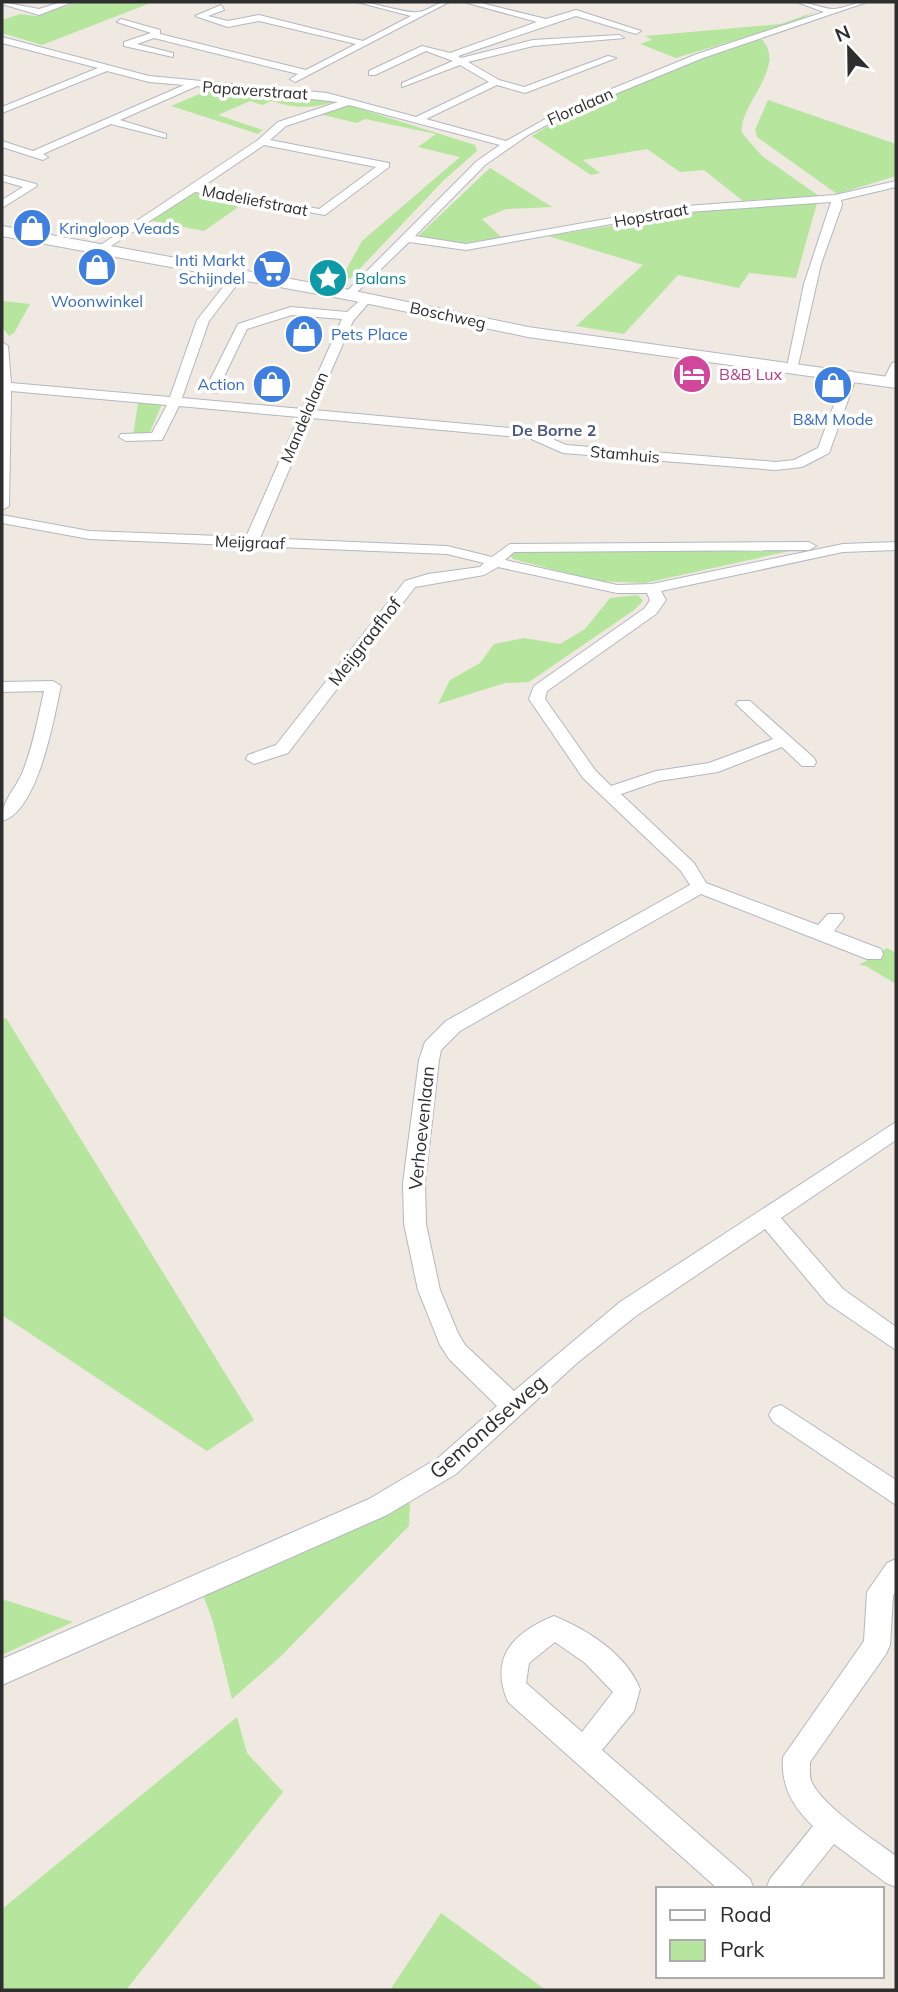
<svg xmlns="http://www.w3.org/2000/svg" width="898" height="1992" viewBox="0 0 898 1992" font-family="Mulish,sans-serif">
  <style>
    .green { fill: #b6e59e }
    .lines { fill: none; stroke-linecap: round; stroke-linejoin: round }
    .street-casing { stroke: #b4b7c1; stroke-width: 2 }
    .secondary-casing { stroke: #b4b7c1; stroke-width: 2 }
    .street { fill: #fff; fill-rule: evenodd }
    .secondary { fill: #fff; fill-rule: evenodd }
    .labels { text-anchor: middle; stroke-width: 7; stroke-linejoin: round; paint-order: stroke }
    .far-street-label { font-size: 16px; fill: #2e2e2e; stroke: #fff }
    .far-shop-label { font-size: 16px; fill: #366cbe; stroke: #fff; text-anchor: start }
    .far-culture-label { font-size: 16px; fill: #0d838f; stroke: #fff; text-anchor: start }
    .far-hotel-label { font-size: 16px; fill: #b23c85; stroke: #fff; text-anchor: start }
    .far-neighbourhood-label { font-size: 16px; font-weight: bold; fill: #4d5680; stroke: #fff }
    .street-label { font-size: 18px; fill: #2e2e2e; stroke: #fff }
    .near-street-label { font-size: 21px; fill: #2e2e2e; stroke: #fff }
  </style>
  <rect width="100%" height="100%" fill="#efe9e1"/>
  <g class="green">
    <path d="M79,2H153L42,45L2,33V20L20,14L36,16Z"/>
    <path d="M817,11L792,23L676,58L640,44L652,40L645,36L781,24Z"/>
    <path d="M761,39C789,65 738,105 742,133L762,156L819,196L743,201L704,170L680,172L647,149L583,160L600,173L591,175L532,136C601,93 682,61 761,39Z"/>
    <path d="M209,90L299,96L335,102C311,109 294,108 271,101L262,105L250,101L218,115L263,130L258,134L171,106Z"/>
    <path d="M768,100L896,144V176L837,194L757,137L755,130Z"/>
    <path d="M348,105L475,145L477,151L444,180L350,279H341L362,241L460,157L418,147L436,134L365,119L357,123L319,114Z"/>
    <path d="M490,168L552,207L506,209L482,219L501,237L458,244L418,236Z"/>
    <path d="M189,192L244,203L204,231L148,220Z"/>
    <path d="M817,203L796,278L749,273L739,288L678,275L624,334L576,326L643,265L548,236L709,210Z"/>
    <path d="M2,301L30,304L14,333L9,336L2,327Z"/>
    <path d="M138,403L162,404L148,437L133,436Z"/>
    <path d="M791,547L794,550L645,583L597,581L513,559L510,555L519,551Z"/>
    <path d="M638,595L643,601L634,610L529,682L505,683L438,704L450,680L480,663L494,644L524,638L560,644L585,629L610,598Z"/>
    <path d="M887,948L896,953V984L866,966L859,965Z"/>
    <path d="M6,1018L254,1420L207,1451L2,1315V1020Z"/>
    <path d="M410,1503L409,1526L279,1658L232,1699L213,1622L202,1592Z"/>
    <path d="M2,1599L73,1622L2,1655Z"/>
    <path d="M237,1717L247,1753L283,1792L126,1990H2V1909Z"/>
    <path d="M441,1913L546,1990H390Z"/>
  </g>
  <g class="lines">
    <g class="street-casing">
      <g id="street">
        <path d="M2,2L39,9L61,2H73L39,15L2,4Z"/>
        <path d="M357,2C375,2 404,14 418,12C430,11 436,1 449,2L295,82L290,79L298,74L154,38L137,44L173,53V57L124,46V42L151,33L117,22L121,19L160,30V34L306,70L356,44L259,21L228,27L195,16L221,5L224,10L208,16L228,21L259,15L363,41L411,16Z"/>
        <path d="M464,2H477L546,19L576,10L641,31L636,34L576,16L458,56L461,58L533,40L619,35L624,38L533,46L468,62L499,80L524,87L608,56L616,58L525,93L497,85L426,119L506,141L565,108L697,54L824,12L797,2C809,2 820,8 832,9C843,9 855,2 867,2L703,58L571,112L528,135L485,165L415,236L466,244L673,207L835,195L896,181V187L841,200L842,205L821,264L797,370L787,367L804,284L831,202L673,213L466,250L409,242L350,299L344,295L346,292L477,161L500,145L349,105L286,126L270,140L389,163V167L325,215L195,192L100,253L94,250L96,248L258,140L278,122L338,102L197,86L120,120L166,134V138L111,124L43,154L48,157L43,160L2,147V141L33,151L184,85L149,82L107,71L2,113V107L98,68L2,43V37L149,76L327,93L416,117L489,82L460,65L402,87V83L453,61L426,51L375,75H369V71L422,46L450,53L537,22ZM264,145L376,167L319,209L202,187Z"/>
        <path d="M2,175L36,184L37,186L2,208V200L23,187L2,181Z"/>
        <path d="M239,271L245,274L209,321L182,398L302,409L342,319L292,315L247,329L216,393L205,390L238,324L291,307L347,312L367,294L373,298L353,321L314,410L532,430L566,445L776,462L794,460L818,448L845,375L851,371L857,375L829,453L802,467L776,470L563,453L529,438L311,418L260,538L447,546L492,557L510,544L809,542L816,546L809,550L514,552L505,560L617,585L652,584L843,544L896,542V550L843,552L661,591L666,600L656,614L547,691L545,699L595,770L611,786L656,771L709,763L773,739L736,704L738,701H750L814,758L816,762L814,766H802L782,747L718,772L659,781L621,794L694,863L706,883L818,925L828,914H842L844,918L834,931L881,949L883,954L881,959H867L701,894L460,1031L441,1050L439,1060L425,1183L426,1224L440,1290L458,1333L465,1345L514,1391L620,1302L896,1122V1140L781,1218L843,1289L896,1327V1350L827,1303L765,1229L636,1316L577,1363L456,1474L387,1515L2,1685V1659L369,1499L438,1458L497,1406L449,1359L440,1345L418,1290L404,1224L403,1183L419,1060L425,1042L446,1021L690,885L681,871L583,778L529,699L534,686L645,608L650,600L647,593H617L498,567L484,575L415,587L288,753L254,764L246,759L248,755L276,745L405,581L428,574L480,567L484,563L447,554L89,539L2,523V515L89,531L246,537L299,417L179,406L162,440L126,441L119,437L121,434L152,433L167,405L11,391L9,506L2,510V342L8,346L11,383L170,397L197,320L235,272Z"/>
        <path d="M896,362L895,381L885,384L883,381L892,363Z"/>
        <path d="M53,681L61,686C54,718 38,812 2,821C2,799 15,791 23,771C33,746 38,718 44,691L2,692V682Z"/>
        <path d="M781,1405L896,1480V1505L773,1422L769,1415L773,1408Z"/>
        <path d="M896,1559V1591L893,1596L890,1645L886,1654L810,1762C810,1769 809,1777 812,1783C825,1808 873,1839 896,1856V1887L886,1883L834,1844L798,1889H766L770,1879L813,1826C792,1806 781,1786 783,1757L864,1641L867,1592L887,1563Z"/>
        <path d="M554,1616C588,1630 626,1654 640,1689L634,1711L602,1750L750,1879L754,1889H718L508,1702C489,1657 513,1633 554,1616ZM555,1642L585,1663L613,1692L582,1732L526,1683L529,1663Z"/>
      </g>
    </g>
    <g class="secondary-casing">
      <path id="secondary" d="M2,226L350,290L528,327L896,378V388L528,337L350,300L2,236Z"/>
    </g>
    <use href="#street" class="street"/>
    <use href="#secondary" class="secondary"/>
  </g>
  <defs>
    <g id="shop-disc" transform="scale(2.0125)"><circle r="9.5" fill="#3f7fe0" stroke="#fff"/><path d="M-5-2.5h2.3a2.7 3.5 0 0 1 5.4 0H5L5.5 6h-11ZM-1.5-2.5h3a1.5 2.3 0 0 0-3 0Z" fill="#fff"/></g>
    <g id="supermarket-disc" transform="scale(2.0125)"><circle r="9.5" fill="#3f7fe0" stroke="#fff"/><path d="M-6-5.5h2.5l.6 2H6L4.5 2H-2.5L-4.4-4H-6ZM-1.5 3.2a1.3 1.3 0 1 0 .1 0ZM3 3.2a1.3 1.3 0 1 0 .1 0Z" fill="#fff"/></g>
    <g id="sight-disc" transform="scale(2.0125)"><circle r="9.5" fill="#0f9aa8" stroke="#fff"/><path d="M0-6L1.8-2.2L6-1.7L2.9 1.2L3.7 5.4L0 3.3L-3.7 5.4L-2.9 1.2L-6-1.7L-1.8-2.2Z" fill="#fff"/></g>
    <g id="hotel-disc" transform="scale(2.0125)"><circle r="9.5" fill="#d1479c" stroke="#fff"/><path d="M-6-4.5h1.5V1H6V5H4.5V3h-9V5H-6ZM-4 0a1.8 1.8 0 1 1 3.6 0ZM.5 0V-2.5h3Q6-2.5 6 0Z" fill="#fff"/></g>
  </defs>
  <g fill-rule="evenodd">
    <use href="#shop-disc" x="32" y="228"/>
    <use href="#shop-disc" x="97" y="267"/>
    <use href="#supermarket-disc" x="272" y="269"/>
    <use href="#sight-disc" x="328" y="278"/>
    <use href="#shop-disc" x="304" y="334"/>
    <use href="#hotel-disc" x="692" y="374"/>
    <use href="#shop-disc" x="272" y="384"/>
    <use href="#shop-disc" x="833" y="385"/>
  </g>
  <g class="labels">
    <g class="far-street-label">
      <text transform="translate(255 90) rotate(4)" y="6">Papaverstraat</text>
      <text transform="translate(580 106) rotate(-24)" y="6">Floralaan</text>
      <text transform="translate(255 200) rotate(11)" y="6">Madeliefstraat</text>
      <text transform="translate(651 215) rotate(-10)" y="6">Hopstraat</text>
      <text transform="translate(448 315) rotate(12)" y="6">Boschweg</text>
      <text transform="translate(304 417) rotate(-67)" y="6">Mandelalaan</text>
      <text transform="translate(625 454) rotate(5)" y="6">Stamhuis</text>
      <text transform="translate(250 542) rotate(2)" y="6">Meijgraaf</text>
    </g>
    <g class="far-shop-label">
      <text x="59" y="234">Kringloop Veads</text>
      <text x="245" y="266" text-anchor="end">Inti Markt<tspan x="245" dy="18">Schijndel</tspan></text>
      <text x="97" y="307" text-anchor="middle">Woonwinkel</text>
      <text x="331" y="340">Pets Place</text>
      <text x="245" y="390" text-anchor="end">Action</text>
      <text x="833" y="425" text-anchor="middle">B&amp;M Mode</text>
    </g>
    <g class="far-culture-label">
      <text x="355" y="284">Balans</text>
    </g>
    <g class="far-hotel-label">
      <text x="719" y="380">B&amp;B Lux</text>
    </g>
    <g class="far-neighbourhood-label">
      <text x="554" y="436">De Borne 2</text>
    </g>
    <g class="street-label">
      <text transform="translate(365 642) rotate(-52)" y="6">Meijgraafhof</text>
      <text transform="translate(422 1128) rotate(-84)" y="6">Verhoevenlaan</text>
    </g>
    <g class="near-street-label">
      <text transform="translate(488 1427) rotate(-41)" y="7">Gemondseweg</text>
    </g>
  </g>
  <rect width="898" height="1992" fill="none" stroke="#2e2e2e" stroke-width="7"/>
  <rect x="656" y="1887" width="228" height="91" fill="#ffffff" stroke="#ababab" stroke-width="2"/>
  <rect x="670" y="1910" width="35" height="10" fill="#ffffff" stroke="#ababab" stroke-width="2"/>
  <text x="720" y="1922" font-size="21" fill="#2e2e2e">Road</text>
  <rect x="670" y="1940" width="35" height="21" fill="#b6e59e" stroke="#ababab" stroke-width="2"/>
  <text x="720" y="1957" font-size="21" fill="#2e2e2e">Park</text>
  <g transform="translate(849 49) rotate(338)" stroke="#ffffff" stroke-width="5" paint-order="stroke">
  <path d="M0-5L12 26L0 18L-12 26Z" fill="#2e2e2e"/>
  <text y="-10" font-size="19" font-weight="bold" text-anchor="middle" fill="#2e2e2e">N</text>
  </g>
</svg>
